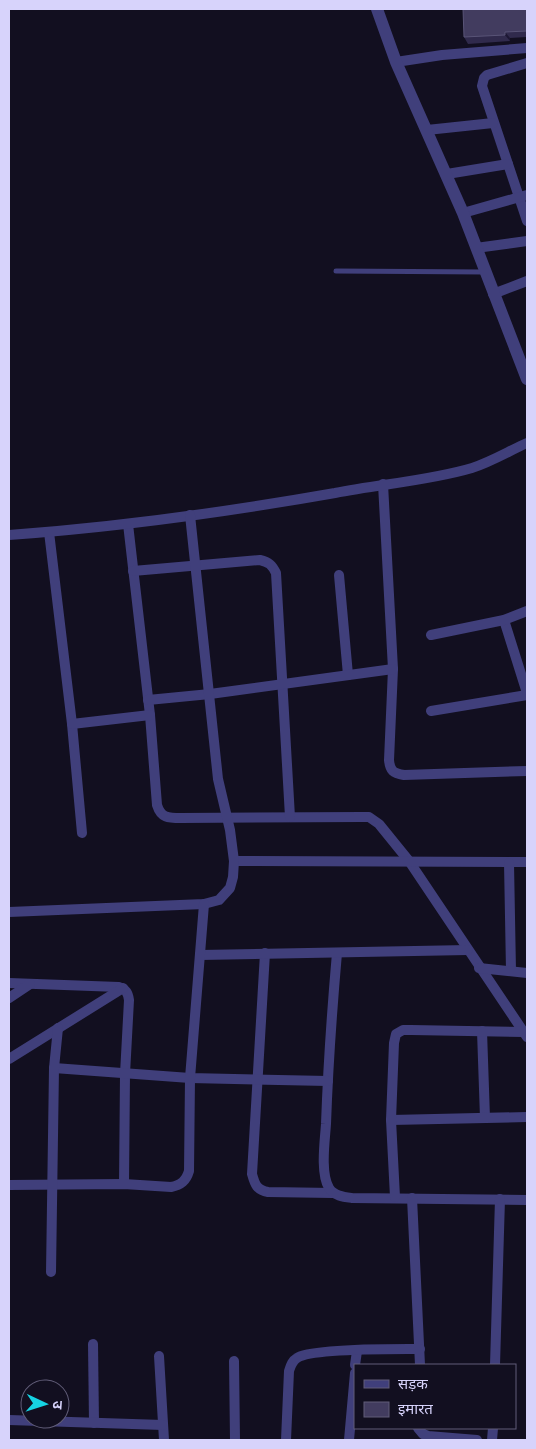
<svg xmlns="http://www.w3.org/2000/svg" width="536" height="1449" viewBox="0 0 536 1449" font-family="'DejaVu Sans','Noto Sans Devanagari',sans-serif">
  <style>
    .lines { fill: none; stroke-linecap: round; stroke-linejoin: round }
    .service { stroke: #403f7b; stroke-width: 5 }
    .minor { stroke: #403f7b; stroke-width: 10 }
    .tertiary { stroke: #403f7b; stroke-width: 12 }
    .wall { fill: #302a4c }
    .shaded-wall { fill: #1c1733 }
    .building { fill: #423c5f; stroke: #595477 }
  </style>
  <rect width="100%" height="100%" fill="#120f20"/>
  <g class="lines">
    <path class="service" d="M336,271L485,272"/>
    <g class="minor">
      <path d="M396,62L442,55L527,48"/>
      <path d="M527,63L487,75L484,78L482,86L527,221"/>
      <path d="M427,130L493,123"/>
      <path d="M447,174L508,164"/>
      <path d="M463,213L527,195"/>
      <path d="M476,248L527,241"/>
      <path d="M493,294L527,281"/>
      <path d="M383,484L393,669L389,760C390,771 393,773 404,775L527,771"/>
      <path d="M128,524L150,715L157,805C161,818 168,818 181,818L362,817H369L379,824L409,861L527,1037"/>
      <path d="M49,532L72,724L82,833"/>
      <path d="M9,535C118,527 227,512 335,493C380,484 428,481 472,468C491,462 509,451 527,443"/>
      <path d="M133,571L260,560C269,562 272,565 276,573L290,817"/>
      <path d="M339,575L348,675"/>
      <path d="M504,620L527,693"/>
      <path d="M431,635L504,620L527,611"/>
      <path d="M148,700L210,694L393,669"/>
      <path d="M431,711L527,695"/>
      <path d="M72,724L150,715"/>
      <path d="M234,861L527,862"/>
      <path d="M509,863L511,971"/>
      <path d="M9,912L204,904L219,900L230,888L233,877L234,861L230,830L218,779L190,515"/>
      <path d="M265,953L252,1174C255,1185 257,1190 268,1192L333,1193"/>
      <path d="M337,953C332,1010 328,1067 326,1124C325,1140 320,1173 329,1188C334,1196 344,1197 352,1198L527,1200"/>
      <path d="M200,955L468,950"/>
      <path d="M479,968L527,973"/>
      <path d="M9,983L119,987C126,989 128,993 129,1000L125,1074L124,1184"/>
      <path d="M9,998L30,984"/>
      <path d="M482,1031L485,1118"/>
      <path d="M9,1059L123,988"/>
      <path d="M54,1068L190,1078L328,1081"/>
      <path d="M391,1120L527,1117"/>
      <path d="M9,1185L124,1184L171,1187C181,1185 186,1181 189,1171L190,1078L204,904"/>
      <path d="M395,1197L391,1120L394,1043L396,1034L403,1030H411L524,1032"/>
      <path d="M412,1198L420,1365"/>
      <path d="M51,1272L54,1068L58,1028"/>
      <path d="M93,1344L94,1423"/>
      <path d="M159,1356L164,1440"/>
      <path d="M234,1361L235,1440"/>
      <path d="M355,1365L357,1351"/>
      <path d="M495,1365L500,1199"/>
      <path d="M9,1420L163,1425"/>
      <path d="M418,1428L423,1434L428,1436L477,1440"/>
      <path d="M286,1440L289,1371C291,1365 292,1361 297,1358C311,1348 398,1349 420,1349"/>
      <path d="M349,1440L355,1373"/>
      <path d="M492,1440L493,1428"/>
    </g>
    <path class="tertiary" d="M377,9L396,62L463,213L527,379"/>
  </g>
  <path class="wall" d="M527,9V37L510,38V41L468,44L464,37Z"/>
  <path class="shaded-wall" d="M505,32L510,38V41L505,35Z"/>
  <path class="building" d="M463,9H527V31L505,32V35L464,37Z"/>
  <rect width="536" height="1449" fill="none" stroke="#d7d3fb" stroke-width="20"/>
  <rect x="354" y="1364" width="162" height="65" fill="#120f20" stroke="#615d78"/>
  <rect x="364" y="1380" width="25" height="8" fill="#403f7b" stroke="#615d78"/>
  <text x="398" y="1389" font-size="15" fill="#d7d3fb">सड़क</text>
  <rect x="364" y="1402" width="25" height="15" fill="#423c5f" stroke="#615d78"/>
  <text x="398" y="1414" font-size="15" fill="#d7d3fb">इमारत</text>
  <g transform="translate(45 1404) rotate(94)"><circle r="24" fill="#120f20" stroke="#615d78"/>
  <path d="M0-4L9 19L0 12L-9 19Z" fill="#16d3e3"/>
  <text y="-8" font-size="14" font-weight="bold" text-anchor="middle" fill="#d7d3fb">उ</text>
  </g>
</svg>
